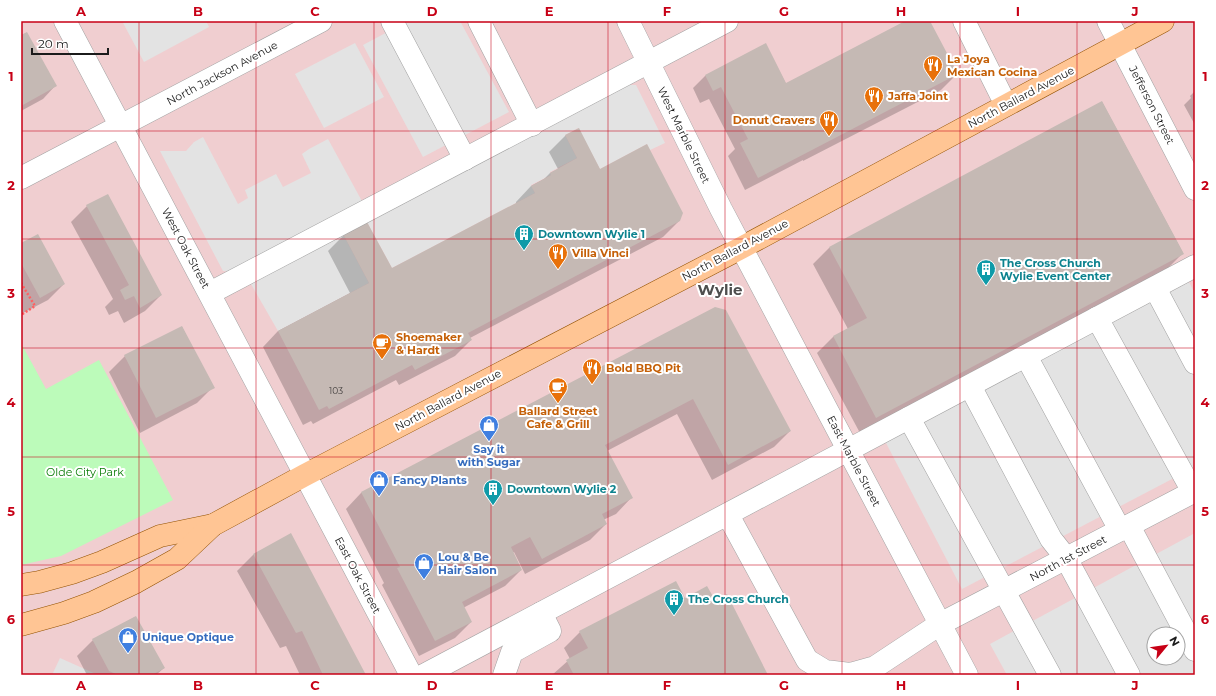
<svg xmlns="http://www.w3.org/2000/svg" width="1216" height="696" viewBox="0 0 1216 696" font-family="Montserrat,sans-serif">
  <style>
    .commercial { fill: #f0ced0; fill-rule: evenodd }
    .park { fill: #bcfbba }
    .parking { fill: #e3e3e3; fill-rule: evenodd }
    .shadow { fill: #0003 }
    .building { fill: #c5b9b4 }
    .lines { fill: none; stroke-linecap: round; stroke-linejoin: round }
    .minor-casing { stroke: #a2a2a2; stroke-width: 23 }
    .major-casing { stroke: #935200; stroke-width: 23 }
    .path { stroke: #ff6061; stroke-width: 2.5; stroke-dasharray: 2 2; stroke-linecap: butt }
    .minor { stroke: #fff; stroke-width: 22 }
    .major { stroke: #ffc594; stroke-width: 22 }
    .grid { fill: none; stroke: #c70016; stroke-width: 1; stroke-opacity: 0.55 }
    .labels { text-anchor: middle; stroke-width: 4; stroke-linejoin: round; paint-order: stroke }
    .number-label { font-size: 9px; fill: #464241 }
    .food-label { font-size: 11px; font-weight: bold; fill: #c56008; stroke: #fff; text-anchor: start }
    .street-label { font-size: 11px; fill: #1b1b1b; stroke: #fff }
    .culture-label { font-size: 11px; font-weight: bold; fill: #0d838f; stroke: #fff; text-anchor: start }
    .shop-label { font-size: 11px; font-weight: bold; fill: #366cbe; stroke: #fff; text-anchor: start }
    .park-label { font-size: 11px; fill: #0a7c07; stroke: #fff }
    .district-label { font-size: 15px; font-weight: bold; fill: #4e4e4e; stroke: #fff }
    .neatline { fill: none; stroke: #c70016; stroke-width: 1.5 }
    .grid-label { font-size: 13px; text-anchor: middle; font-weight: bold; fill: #c70016 }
  </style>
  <rect width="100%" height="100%" fill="#eee8e0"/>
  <path class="commercial" d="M21,21H1195V675H21ZM1154,634H1178V658H1154Z"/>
  <path class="park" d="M21,343L46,389L99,360L173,500L61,556L21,565Z"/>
  <g class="parking">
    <path d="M122,21H206L209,27L144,62Z"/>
    <path d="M408,21H460L509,112L423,157L363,45Z"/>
    <path d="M355,43L384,97L324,128L295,74Z"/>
    <path d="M629,85H636L665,143L650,150L647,144L600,169L578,128L565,135L577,158L550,172L551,175L531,185L535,193L392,268L367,222Z"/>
    <path d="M203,137L238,204L248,198L245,190L276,174L283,187L311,173L302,154L309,149L328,139L363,203L234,272L223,271L160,151H186L194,142Z"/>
    <path d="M343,234L369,283L278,331L251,284Z"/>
    <path d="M1189,282L1195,294V467L962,589L885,441Z"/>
    <path d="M1195,533V675H1007L990,644ZM1154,634H1178V658H1154Z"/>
    <path d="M60,658L98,675H52Z"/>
  </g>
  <g class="shadow">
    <path d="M907,21H929L957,74L941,90L803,161V160L745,190L728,156L735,149L709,99L700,103L693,88L705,76L766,45L786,84Z"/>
    <path d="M21,36L55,86L43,99L21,111Z"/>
    <path d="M1195,91V125L1184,105L1191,98L1190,96Z"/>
    <path d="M1102,102L1183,253L1167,269L860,433L817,353L833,337L848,329L813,264L829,248Z"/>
    <path d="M578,129L600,170L679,221L663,237L470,338L471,340L455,356L399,385L396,380L313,424L311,421L303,425L263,347L278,331L350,293L328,251L344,235L391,270L516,204V202L531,186L544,179L550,173L558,169L549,152L565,136Z"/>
    <path d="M87,206L161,295L145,311L124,323L118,311L109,315L105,307L113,299L71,222Z"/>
    <path d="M21,244L64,284L48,300L23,313L21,309Z"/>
    <path d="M715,308L790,431L774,447L712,480L677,414L607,451L631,498L616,514L603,520L606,524L590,540L525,574L514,552L512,553L521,570L505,586L463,608L471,622L455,638L419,656L382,585L384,583L346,509L361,493Z"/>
    <path d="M182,327L213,387L197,403L140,433L109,372L125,356Z"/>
    <path d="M290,535L365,675H300L286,646L280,648L237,571L253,555Z"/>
    <path d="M685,599L714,602L767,675H552L570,659L564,648L580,632Z"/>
    <path d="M135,617L164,668L156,675H87L77,656L93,640Z"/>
  </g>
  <g class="building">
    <path d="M905,21H930L958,74L758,178L740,143L748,139L721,87L713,91L705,75L766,43L786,83Z"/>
    <path d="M27,32L57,86L21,106V35Z"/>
    <path d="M1102,101L1184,254L876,418L833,336L867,318L829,247Z"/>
    <path d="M579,128L600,169L647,144L683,213L680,221L468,333L472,340L415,370L412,365L329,409L327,406L319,410L278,331L369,283L343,234L367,222L392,268L535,193L531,186L551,175L550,173L577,158L565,135Z"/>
    <path d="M108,194L162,295L140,308L134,296L125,300L120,290L129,285L86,205Z"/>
    <path d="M38,234L65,284L40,298L21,263V243Z"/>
    <path d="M715,307L726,310L791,431L728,465L693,399L605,445L633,498L602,514L607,524L542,559L530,537L511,547L522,570L462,602L472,622L435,641L397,568L400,567L361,492Z"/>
    <path d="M182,326L215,388L156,418L124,355Z"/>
    <path d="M291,533L366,675H323L302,631L296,633L253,554Z"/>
    <path d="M676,581L685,598L707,586L715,600L727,594L768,675H574L566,660L588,648L579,631Z"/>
    <path d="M136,616L165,668L152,675H118L109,671L92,639Z"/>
  </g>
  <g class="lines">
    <g class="minor-casing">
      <g id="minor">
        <path d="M65,21L411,675"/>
        <path d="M392,21L465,159"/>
        <path d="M479,21L532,125"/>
        <path d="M628,21L721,209L967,675"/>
        <path d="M964,21L1006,105"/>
        <path d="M1108,21L1195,189"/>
        <path d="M21,178L321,21"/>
        <path d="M1155,288L1195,363"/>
        <path d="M210,293L727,21"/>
        <path d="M1097,318L1193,492"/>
        <path d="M1026,356L1120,530"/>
        <path d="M970,386L1051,539L1066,558L1129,675"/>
        <path d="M909,418L1050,675"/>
        <path d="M728,515L807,660L825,671L850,674L875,667L940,624L1195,491"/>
        <path d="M1129,526L1195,650"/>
        <path d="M424,675L1195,266"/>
        <path d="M504,675L512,652L550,631L541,613"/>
      </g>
    </g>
    <g class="major-casing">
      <g id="major">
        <path d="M21,585L39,582L72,573L102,562L160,536L213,525"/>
        <path d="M21,625L64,613L94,602L136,582L177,559L213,525L305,475L741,248L1163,21"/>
      </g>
    </g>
    <path class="path" d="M21,283L35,306L21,315"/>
    <use href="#minor" class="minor"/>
    <use href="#major" class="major"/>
  </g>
  <path class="grid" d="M139,21V675M256,21V675M374,21V675M491,21V675M608,21V675M725,21V675M842,21V675M960,21V675M1077,21V675M21,131H1195M21,239H1195M21,348H1195M21,457H1195M21,565H1195"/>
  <defs>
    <g id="restaurant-pin" transform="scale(1)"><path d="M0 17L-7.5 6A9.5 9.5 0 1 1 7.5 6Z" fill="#e8710a" stroke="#fff"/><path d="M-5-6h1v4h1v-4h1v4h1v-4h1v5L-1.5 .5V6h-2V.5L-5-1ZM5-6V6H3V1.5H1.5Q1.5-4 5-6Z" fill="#fff"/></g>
    <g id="building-pin" transform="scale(1)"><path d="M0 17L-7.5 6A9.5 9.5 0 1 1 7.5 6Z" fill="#0f9aa8" stroke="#fff"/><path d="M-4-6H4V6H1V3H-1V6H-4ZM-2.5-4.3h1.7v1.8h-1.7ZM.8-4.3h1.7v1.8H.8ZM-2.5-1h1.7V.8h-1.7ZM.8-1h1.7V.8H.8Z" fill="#fff"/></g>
    <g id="cafe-pin" transform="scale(1)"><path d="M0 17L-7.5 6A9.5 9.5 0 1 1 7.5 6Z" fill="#e8710a" stroke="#fff"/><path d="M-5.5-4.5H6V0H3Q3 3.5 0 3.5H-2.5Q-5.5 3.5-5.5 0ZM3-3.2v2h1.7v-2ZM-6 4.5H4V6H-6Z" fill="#fff"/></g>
    <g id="shop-pin" transform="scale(1)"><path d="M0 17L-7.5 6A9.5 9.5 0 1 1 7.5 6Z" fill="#3f7fe0" stroke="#fff"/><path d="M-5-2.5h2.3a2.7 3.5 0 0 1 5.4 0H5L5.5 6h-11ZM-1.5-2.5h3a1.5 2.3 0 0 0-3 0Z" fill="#fff"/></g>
  </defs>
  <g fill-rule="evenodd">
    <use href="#restaurant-pin" x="933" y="65"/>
    <use href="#restaurant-pin" x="874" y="96"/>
    <use href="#restaurant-pin" x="829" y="120"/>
    <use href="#building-pin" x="524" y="234"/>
    <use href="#restaurant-pin" x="558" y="253"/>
    <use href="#building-pin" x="986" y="269"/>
    <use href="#cafe-pin" x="382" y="343"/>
    <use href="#restaurant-pin" x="592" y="368"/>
    <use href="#cafe-pin" x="558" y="387"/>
    <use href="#shop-pin" x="489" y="425"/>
    <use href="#shop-pin" x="379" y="480"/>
    <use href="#building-pin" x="493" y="489"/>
    <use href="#shop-pin" x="424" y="563"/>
    <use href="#building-pin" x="674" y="599"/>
    <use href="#shop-pin" x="128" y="637"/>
  </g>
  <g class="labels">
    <g class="number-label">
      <text x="336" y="394">103</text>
    </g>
    <g class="food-label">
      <text x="947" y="63">La Joya<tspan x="947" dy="13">Mexican Cocina</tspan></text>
      <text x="888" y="100">Jaffa Joint</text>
      <text x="815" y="124" text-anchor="end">Donut Cravers</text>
      <text x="572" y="257">Villa Vinci</text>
      <text x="396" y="341">Shoemaker<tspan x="396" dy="13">&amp; Hardt</tspan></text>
      <text x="606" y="372">Bold BBQ Pit</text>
      <text x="558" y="415" text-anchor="middle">Ballard Street<tspan x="558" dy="13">Cafe &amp; Grill</tspan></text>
    </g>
    <g class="street-label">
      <text transform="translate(222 73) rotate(-28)" y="4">North Jackson Avenue</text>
      <text transform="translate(1021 97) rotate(-28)" y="4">North Ballard Avenue</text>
      <text transform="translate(1152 105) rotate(63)" y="4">Jefferson Street</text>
      <text transform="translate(684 135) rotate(64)" y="4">West Marble Street</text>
      <text transform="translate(186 248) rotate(62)" y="4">West Oak Street</text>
      <text transform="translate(735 250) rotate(-28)" y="4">North Ballard Avenue</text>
      <text transform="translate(448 400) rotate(-28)" y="4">North Ballard Avenue</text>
      <text transform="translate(854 461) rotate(62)" y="4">East Marble Street</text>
      <text transform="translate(1068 558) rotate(-28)" y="4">North 1st Street</text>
      <text transform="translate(358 575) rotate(62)" y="4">East Oak Street</text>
    </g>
    <g class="culture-label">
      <text x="538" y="238">Downtown Wylie 1</text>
      <text x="1000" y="267">The Cross Church<tspan x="1000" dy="13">Wylie Event Center</tspan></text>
      <text x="507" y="493">Downtown Wylie 2</text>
      <text x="688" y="603">The Cross Church</text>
    </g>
    <g class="shop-label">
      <text x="489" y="453" text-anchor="middle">Say it<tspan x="489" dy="13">with Sugar</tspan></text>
      <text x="393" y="484">Fancy Plants</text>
      <text x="438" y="561">Lou &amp; Be<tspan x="438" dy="13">Hair Salon</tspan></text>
      <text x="142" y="641">Unique Optique</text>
    </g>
    <g class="park-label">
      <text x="85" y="476">Olde City Park</text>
    </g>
    <g class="district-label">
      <text x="720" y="295">Wylie</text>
    </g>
  </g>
  <rect width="1216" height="696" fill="none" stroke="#ffffff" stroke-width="44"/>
  <g transform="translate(1166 646) rotate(61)"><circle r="19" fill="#ffffff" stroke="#a4a4a4"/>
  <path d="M0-3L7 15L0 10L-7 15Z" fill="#c70016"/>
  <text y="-6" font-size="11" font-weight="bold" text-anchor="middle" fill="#1b1b1b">N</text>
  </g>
  <path d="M32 48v6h76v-6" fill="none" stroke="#1b1b1b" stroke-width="2"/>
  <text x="38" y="48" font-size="12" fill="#1b1b1b" stroke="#ffffff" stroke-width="3" paint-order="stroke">20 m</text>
  <rect x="22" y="22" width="1172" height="652" class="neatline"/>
  <g class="grid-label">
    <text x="81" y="16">A</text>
    <text x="198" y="16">B</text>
    <text x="315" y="16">C</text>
    <text x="432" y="16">D</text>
    <text x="549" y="16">E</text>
    <text x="667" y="16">F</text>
    <text x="784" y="16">G</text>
    <text x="901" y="16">H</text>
    <text x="1018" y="16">I</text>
    <text x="1135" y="16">J</text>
    <text x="11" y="81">1</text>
    <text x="1205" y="81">1</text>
    <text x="11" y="190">2</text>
    <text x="1205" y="190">2</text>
    <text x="11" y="298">3</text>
    <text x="1205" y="298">3</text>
    <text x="11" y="407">4</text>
    <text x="1205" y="407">4</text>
    <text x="11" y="516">5</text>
    <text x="1205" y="516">5</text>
    <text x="11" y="624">6</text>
    <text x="1205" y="624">6</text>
    <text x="81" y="690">A</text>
    <text x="198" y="690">B</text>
    <text x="315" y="690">C</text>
    <text x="432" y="690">D</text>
    <text x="549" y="690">E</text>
    <text x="667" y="690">F</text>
    <text x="784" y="690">G</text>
    <text x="901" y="690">H</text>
    <text x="1018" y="690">I</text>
    <text x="1135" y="690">J</text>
  </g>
</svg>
